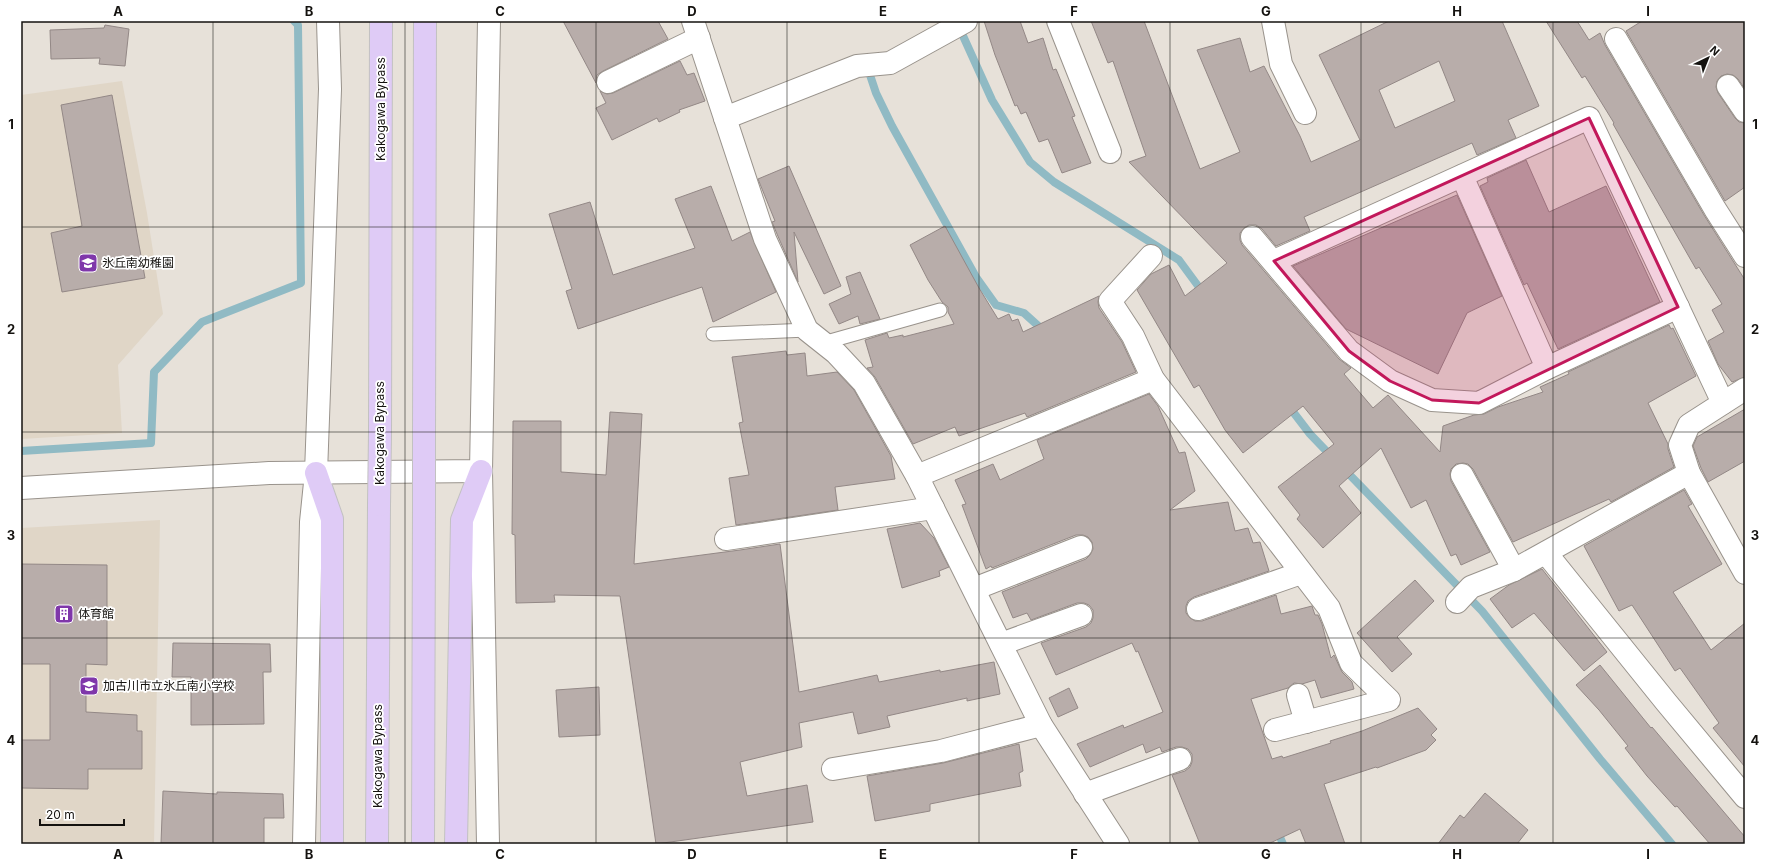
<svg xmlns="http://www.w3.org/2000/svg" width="1766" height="865" viewBox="0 0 1766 865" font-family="Inter,'Noto Sans JP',sans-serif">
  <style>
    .built { fill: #e0d6c7 }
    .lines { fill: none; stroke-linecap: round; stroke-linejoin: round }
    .stream { stroke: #90bac4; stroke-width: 8 }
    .building { fill: #b8adaa; stroke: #938886; fill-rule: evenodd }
    .lane-casing { stroke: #99938c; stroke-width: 15 }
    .street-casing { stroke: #99938c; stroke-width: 24 }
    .secondary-casing { stroke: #99938c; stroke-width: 24 }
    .highway-casing { stroke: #c2c1c1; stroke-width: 24 }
    .lane { stroke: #fff; stroke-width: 13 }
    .street { stroke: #fff; stroke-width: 22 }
    .secondary { stroke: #fff; stroke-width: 22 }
    .highway { stroke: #dfcbf6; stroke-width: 22 }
    .highway-bridge-casing { stroke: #c2c1c1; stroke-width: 24; stroke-linecap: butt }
    .highway-bridge { stroke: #dfcbf6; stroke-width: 22 }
    .marked { fill: #c2185b; fill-opacity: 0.2; stroke: #c2185b; stroke-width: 3; stroke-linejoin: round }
    .grid { fill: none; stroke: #14120f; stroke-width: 1; stroke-opacity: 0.55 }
    .labels { text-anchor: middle; stroke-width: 3.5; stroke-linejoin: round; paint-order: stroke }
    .street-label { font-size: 12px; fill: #14120f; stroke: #fff }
    .poi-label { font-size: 12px; fill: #14120f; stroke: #fff; text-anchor: start }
    .neatline { fill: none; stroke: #14120f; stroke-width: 1.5 }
    .grid-label { font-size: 13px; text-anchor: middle; font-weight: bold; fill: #14120f }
  </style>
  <rect width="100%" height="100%" fill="#e7e1d9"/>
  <g class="built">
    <path d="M122,81L147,213L163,314L118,365L122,433L21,439V95Z"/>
    <path d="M160,520L154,844H21V528Z"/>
  </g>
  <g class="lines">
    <g class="stream">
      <path d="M959,27L992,100L1030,162L1054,182L1179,260L1204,294"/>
      <path d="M870,75L876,93L892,126L976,277L996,305L1024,313L1045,332"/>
      <path d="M1287,404L1310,434L1333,458"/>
      <path d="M21,451L151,443L154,372L202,322L301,283L298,25L294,21"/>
      <path d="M1344,469L1482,611L1600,759L1672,844"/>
      <path d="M1276,828L1283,844"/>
    </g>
  </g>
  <g class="building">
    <path d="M563,21H658L668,39L603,71L597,75L596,83Z"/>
    <path d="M984,21H1020L1028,43L1043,38L1053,70L1056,69L1075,116L1072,117L1091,163L1062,173L1048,139L1039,142L1026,112L1021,114L1017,105L1015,106L995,55Z"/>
    <path d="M1091,21H1144L1200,169L1240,152L1197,50L1240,38L1250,72L1264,66L1300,136L1311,162L1360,140L1319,55L1389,21H1502L1539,106L1508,120L1516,138L1477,155L1472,143L1304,217L1310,231L1276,246L1262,229L1256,225H1249L1244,228L1240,233V240L1242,245L1339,359L1351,368L1344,374L1373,408L1388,395L1440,452L1443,426L1474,415L1484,414L1498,407L1543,392L1540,387L1569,374L1568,372L1669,325L1671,329L1673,328L1696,376L1648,403L1668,444V449L1674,467L1611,502L1609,499L1513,542L1473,469L1468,464L1463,463L1456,464L1451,469L1450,474L1451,481L1490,552L1461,565L1456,554L1451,556L1426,500L1411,508L1381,448L1339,486L1361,513L1323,548L1297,519L1300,515L1278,487L1334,444L1303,406L1243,453L1225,430L1199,385L1194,388L1137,290L1151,274L1169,265L1185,296L1227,263L1129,162L1146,156L1113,61L1108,63ZM1439,61L1455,101L1395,128L1379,90Z"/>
    <path d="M1546,21H1577L1589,40L1600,33L1605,45L1704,215L1745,280V377L1732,382L1718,364L1708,341L1724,332L1712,310L1722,304L1699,267L1696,269L1613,124L1614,123L1585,76L1582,78Z"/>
    <path d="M1642,21H1745V89L1738,79L1733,75L1727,74L1721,76L1717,81L1716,87L1718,93L1735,118L1739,122L1745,123V187L1725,201L1626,31Z"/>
    <path d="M105,25L129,29L125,66L99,64L100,58L51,59L50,30L104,28Z"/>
    <path d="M680,61L687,75L694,73L705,101L679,110L680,112L659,122L657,118L612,140L596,108L606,103L600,91L607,94L613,93Z"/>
    <path d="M112,95L145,278L62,292L51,233L82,226L61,105Z"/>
    <path d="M1526,160L1549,212L1606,186L1660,302L1558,349L1527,283L1524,285L1480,186L1488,182L1487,178Z"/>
    <path d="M789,166L841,286L824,294L794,232L798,282L777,234L772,222L775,221L758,179Z"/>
    <path d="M711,186L732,241L750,232L776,292L713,322L702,287L578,329L566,291L572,289L549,214L590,202L613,275L695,248L675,199Z"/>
    <path d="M1457,195L1502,296L1467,313L1438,374L1346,329L1293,266Z"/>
    <path d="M945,226L979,288L998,319L1009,314L1012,321L1018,319L1023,332L1099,296L1098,302L1099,308L1122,342L1136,372L1027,417L1025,413L959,436L955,427L913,444L875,377L867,368L873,367L865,340L887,333L889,338L903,335V337L954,324L948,312V307L942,302L928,280L910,245Z"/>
    <path d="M860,272L880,319L860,324L858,316L839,324L829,304L851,294L846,277Z"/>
    <path d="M786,351L787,355L805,353L807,376L837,372L854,390L891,456L895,479L835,487L838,510L736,525L729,478L749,475L739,423L743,422L732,357Z"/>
    <path d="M1149,394L1158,406L1179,453L1185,452L1195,491L1170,510L1228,502L1235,531L1248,528L1253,543L1260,542L1269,571L1194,597L1188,601L1186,606V613L1190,618L1195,621H1202L1276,595L1281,614L1312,606L1315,615H1318L1322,624L1331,658L1334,655L1342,672L1352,682L1354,689L1321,698L1315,680L1302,684L1294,683L1288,688L1251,699L1272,759L1282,756L1283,758L1331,743L1330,741L1362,731L1418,708L1437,729L1431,735L1436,740L1426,750L1377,768L1376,767L1324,784L1345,844H1306L1300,829L1268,844H1200L1172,775L1185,771L1190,767L1192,762V754L1188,749L1182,747H1176L1162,752L1160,747L1146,753L1143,744L1090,767L1077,744L1123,725L1124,728L1163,712L1138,651L1136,652L1132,643L1056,675L1041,643L1086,627L1091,623L1093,618V610L1089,605L1084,603H1077L1031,620L1027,613L1013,618L1002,592L1086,559L1090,555L1093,549L1092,542L1088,537L1083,535H1076L992,568L991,566L986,569L962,505L966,504L955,480L993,464L1000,480L1044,459L1037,440Z"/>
    <path d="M1745,409V461L1708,482L1701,468L1693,446L1697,437Z"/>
    <path d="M610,412L642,414L634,564L740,550L780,544L799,692L877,675L879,682L940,670V672L994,662L1000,694L967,701V698L887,716L890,727L858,734L853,712L799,723L802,747L740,762L747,796L807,785L813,822L656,844L620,596L554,595L555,602L516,603L515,535L512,534L513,421H561V472L606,475Z"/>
    <path d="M1684,490L1692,504L1688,506L1722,564L1673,592L1711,650L1745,623V767L1713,728L1719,723L1680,668L1675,671L1632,605L1619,611L1584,546Z"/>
    <path d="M920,523L934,538L949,567L939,571L940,576L902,588L887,529Z"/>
    <path d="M21,564L107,565V665L86,664V712L137,715V731H142V769H88V789L21,788V740H50V664H21Z"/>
    <path d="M1542,569L1607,652L1584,671L1534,613L1512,628L1490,599L1509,585Z"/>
    <path d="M1415,580L1434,601L1397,637L1412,654L1392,672L1357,633Z"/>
    <path d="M173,643L270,644L271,672H263L264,724L191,725V677H172Z"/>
    <path d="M1600,665L1651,728L1652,727L1745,837V844H1710L1677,806L1675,807L1647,776L1625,748L1628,746L1599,710L1576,685Z"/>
    <path d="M599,687L600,735L559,737L556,690Z"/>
    <path d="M1069,688L1078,708L1058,717L1049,698Z"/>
    <path d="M1019,744L1023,771L1019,773L1021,786L930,804V811L875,821L867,776L943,763Z"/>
    <path d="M163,791L217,794V792L283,794L284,818H264V844L161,843Z"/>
    <path d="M1485,793L1528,830L1517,844H1438L1460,815L1464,818Z"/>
  </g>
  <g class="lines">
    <g class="lane-casing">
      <g id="lane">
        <path d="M713,334L807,330"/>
        <path d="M823,343L940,310"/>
      </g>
    </g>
    <g class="street-casing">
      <g id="street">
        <path d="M693,21L765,239L807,330L836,353L864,383L917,476L1041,725L1118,844"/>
        <path d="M1058,21L1110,152"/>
        <path d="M1273,21L1281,64L1305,113"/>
        <path d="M1616,39L1715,209L1745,256"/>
        <path d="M608,82L699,38"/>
        <path d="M1728,86L1745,111"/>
        <path d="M725,118L857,66L890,63L966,21"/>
        <path d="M1462,176L1547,368"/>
        <path d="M1252,237L1349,351L1390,381L1432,400L1479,403L1547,368L1678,307"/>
        <path d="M1151,256L1110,301L1133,336L1153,379L1329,608L1351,663L1389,700L1275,730"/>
        <path d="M1274,261L1589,118L1723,403"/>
        <path d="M1745,389L1689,425L1680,445L1689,473L1745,573"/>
        <path d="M481,471L488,844"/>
        <path d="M1462,475L1514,570"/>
        <path d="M917,476L1153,379"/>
        <path d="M726,539L933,508"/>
        <path d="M1546,553L1666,702L1745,797"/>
        <path d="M974,589L1081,547"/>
        <path d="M1457,602L1471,587L1514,570L1689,473"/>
        <path d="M1198,609L1301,573"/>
        <path d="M1001,644L1081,615"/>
        <path d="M1298,695L1306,722"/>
        <path d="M833,769L941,751L1041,725"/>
        <path d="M1085,794L1180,759"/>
        <path d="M304,844L311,522L316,473"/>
      </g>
    </g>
    <g class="secondary-casing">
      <g id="secondary">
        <path d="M316,473L330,89L328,21"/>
        <path d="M21,488L269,473L481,471L489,21"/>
      </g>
    </g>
    <g class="highway-casing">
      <g id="highway">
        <path d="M380,434L381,21"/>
        <path d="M424,435L425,21"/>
        <path d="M316,473L332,519V844"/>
        <path d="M377,844L379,505"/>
        <path d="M423,844L424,508"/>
        <path d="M456,844L462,520L481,471"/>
      </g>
    </g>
    <use href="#lane" class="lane"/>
    <use href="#street" class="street"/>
    <use href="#secondary" class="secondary"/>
    <use href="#highway" class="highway"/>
    <g class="highway-bridge-casing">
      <g id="highway-bridge">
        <path d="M424,435V508"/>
        <path d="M379,505L380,434"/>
      </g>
    </g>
    <use href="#highway-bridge" class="highway-bridge"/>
  </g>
  <path class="marked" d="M1589,118L1678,307L1479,403L1432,400L1390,381L1349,351L1274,261Z"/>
  <path class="grid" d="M213,21V844M405,21V844M596,21V844M787,21V844M979,21V844M1170,21V844M1361,21V844M1553,21V844M21,227H1745M21,432H1745M21,638H1745"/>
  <defs>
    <g id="school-square" transform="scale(1)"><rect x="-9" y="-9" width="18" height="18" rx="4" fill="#7f37aa" stroke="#fff"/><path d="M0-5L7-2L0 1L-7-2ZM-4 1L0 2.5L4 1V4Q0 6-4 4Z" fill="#fff"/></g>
    <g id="building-square" transform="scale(1)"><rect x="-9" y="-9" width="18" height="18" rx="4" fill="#7f37aa" stroke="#fff"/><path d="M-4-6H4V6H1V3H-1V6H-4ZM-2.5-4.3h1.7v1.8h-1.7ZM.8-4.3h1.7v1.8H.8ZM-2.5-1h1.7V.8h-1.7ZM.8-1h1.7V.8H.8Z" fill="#fff"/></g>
  </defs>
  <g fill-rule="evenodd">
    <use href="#school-square" x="88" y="263"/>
    <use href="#building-square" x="64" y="614"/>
    <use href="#school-square" x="89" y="686"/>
  </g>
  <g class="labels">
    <g class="street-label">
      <text transform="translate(381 109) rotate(-90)" y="4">Kakogawa Bypass</text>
      <text transform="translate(380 433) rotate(-90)" y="4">Kakogawa Bypass</text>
      <text transform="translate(378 756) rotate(-90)" y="4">Kakogawa Bypass</text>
    </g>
    <g class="poi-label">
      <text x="102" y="267">氷丘南幼稚園</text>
      <text x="78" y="618">体育館</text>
      <text x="103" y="690">加古川市立氷丘南小学校</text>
    </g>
  </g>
  <rect width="1766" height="865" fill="none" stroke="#ffffff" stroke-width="44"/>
  <g transform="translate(1708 58) rotate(43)" stroke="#ffffff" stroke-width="3" paint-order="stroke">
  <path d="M0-3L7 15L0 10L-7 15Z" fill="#14120f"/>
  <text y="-6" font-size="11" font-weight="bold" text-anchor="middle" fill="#14120f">N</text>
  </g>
  <path d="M40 819v6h84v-6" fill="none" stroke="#14120f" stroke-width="2"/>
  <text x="46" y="819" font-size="12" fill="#14120f" stroke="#ffffff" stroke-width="3" paint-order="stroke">20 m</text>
  <rect x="22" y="22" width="1722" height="821" class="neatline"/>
  <g class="grid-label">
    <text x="118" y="16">A</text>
    <text x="309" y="16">B</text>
    <text x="500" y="16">C</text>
    <text x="692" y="16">D</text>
    <text x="883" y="16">E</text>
    <text x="1074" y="16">F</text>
    <text x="1266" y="16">G</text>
    <text x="1457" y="16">H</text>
    <text x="1648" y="16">I</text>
    <text x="11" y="129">1</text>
    <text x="1755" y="129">1</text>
    <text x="11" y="334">2</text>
    <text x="1755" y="334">2</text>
    <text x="11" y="540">3</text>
    <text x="1755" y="540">3</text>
    <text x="11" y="745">4</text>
    <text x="1755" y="745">4</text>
    <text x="118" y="859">A</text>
    <text x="309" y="859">B</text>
    <text x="500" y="859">C</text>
    <text x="692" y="859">D</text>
    <text x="883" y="859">E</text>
    <text x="1074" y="859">F</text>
    <text x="1266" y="859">G</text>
    <text x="1457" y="859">H</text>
    <text x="1648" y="859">I</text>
  </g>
</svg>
